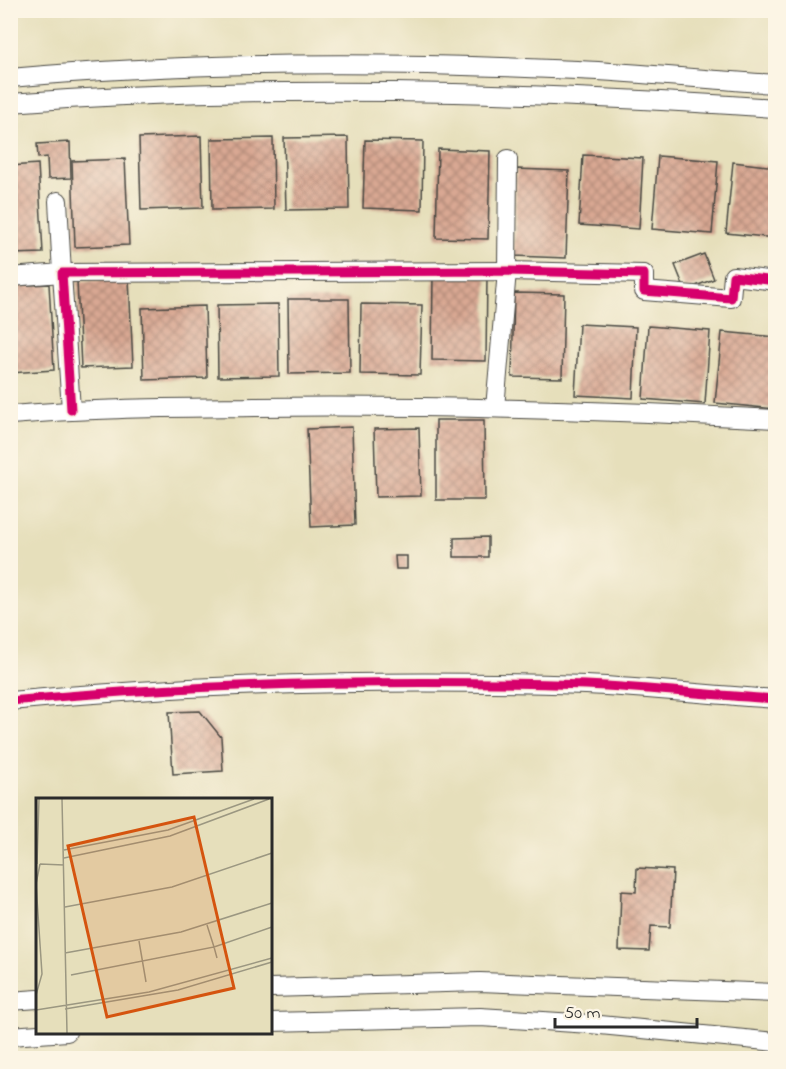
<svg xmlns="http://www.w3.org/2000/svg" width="786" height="1069" viewBox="0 0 786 1069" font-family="'Indie Flower',sans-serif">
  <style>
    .building { fill: url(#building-cross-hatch) }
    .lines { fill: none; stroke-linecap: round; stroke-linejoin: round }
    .minor-casing { stroke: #474641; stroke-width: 20 }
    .minor { stroke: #fff; stroke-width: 18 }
    .cycleway-casing { stroke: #fcf5e5; stroke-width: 13 }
    .cycleway { stroke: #d6006c; stroke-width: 9 }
    .inset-road { fill: none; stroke: #9b9781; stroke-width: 1.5 }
    .view { fill: #d5540f; fill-opacity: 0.15; stroke: #d5540f; stroke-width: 3 }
    .inset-edge { fill: none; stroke: #2b2b2b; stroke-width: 3 }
  </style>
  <defs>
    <pattern id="building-cross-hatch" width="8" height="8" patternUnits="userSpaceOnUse" patternTransform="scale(1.5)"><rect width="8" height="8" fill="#d9a893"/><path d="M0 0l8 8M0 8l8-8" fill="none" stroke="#b08978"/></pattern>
  </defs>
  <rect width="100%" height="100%" fill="#fcf5e5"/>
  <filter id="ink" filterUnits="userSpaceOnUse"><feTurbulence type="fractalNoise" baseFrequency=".0167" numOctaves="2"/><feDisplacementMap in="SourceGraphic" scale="12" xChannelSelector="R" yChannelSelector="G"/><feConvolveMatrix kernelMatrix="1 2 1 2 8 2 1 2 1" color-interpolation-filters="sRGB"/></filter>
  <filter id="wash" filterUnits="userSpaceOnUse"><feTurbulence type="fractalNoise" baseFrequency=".008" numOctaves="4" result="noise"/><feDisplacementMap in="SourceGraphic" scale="24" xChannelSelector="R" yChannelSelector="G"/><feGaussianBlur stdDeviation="1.35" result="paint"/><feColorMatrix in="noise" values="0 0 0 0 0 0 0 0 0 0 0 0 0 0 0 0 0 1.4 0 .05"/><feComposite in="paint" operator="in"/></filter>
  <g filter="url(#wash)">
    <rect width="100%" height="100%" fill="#e6dfbb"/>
    <g id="blocks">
      <g class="building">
        <path d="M201,136L203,208L141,210L139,138Z"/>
        <path d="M348,137L349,209L286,210L284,138Z"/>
        <path d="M273,138L274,209L212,210L211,139Z"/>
        <path d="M365,140L423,141L422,210L363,208Z"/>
        <path d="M70,142L71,178L48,179L47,157L38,158L37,144Z"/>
        <path d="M438,149L490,151L488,239L436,238Z"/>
        <path d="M583,155L643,158L639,229L579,225Z"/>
        <path d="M658,156L718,161L712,234L652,229Z"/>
        <path d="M125,159L129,245L75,247L72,161Z"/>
        <path d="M733,162L776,167V238L726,233Z"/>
        <path d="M38,164L43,253L10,254V166Z"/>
        <path d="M516,169L569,171L566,258L514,256Z"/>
        <path d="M704,254L714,279L685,290L675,265Z"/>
        <path d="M433,274L487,275L486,361L432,360Z"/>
        <path d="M129,279L133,366L81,368L77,281Z"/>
        <path d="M49,284L54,370L10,373V286Z"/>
        <path d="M514,293L564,294L562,378L512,377Z"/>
        <path d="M288,299H349L350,373L289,374Z"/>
        <path d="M278,304L279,376L218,377L217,305Z"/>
        <path d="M361,304L422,305L420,375L360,374Z"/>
        <path d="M205,306L207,378L144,380L142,308Z"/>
        <path d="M579,324L636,327L633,398L575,395Z"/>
        <path d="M648,326L710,331L705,404L643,399Z"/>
        <path d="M722,332L776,337V409L715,403Z"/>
        <path d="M436,420H484L485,500H436Z"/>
        <path d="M352,427L355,525L311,527L307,429Z"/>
        <path d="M419,428L421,496L376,497L374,429Z"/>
        <path d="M488,537V557H454V538Z"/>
        <path d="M395,556H407V569H396Z"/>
        <path d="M200,711L221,737L223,771L173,774L169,712Z"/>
        <path d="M637,868L673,870L670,927L651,926L649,951L619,950L621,891L636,892Z"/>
      </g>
    </g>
  </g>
  <g filter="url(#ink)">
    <use href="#blocks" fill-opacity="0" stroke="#474641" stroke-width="1.5"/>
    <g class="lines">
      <g class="minor-casing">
        <g id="minor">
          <path d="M10,78C199,61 388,61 577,70C643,73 709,80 776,84"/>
          <path d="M10,103C265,84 521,91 776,108"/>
          <path d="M10,277L62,273L58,201"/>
          <path d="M495,408L507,271L508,159"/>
          <path d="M71,410L62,273L507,271L644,274V291L731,298L733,276L776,281"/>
          <path d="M10,415C92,408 173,408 255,407C429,405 602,410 776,419"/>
          <path d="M10,701C202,683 394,679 586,685C649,688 712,695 776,699"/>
          <path d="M270,988L480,982L776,993"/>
          <path d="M10,1001L38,999"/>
          <path d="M270,1022L480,1017L590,1024L776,1042"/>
          <path d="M10,1036L67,1032"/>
        </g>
      </g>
      <use href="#minor" class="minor"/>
      <g class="cycleway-casing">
        <g id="cycleway">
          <path d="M71,410L62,273L507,271L644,274V291L731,298L733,276L776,281"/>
          <path d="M10,701C202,683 394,679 586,685C649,688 712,695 776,699"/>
        </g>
      </g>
      <use href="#cycleway" class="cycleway"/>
    </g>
  </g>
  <g transform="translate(36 798)">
    <rect width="236" height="236" fill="#e6dfbb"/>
    <path class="inset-road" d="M26,1L31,235M28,52L132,32L218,1M28,60L134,38L233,1M1,66L3,1M4,66L28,67M29,109L136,89L236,55M103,143L110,184M29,155L145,134L236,105M181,160L178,149L236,129M35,177L178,149L171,127M0,197L6,176L0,86L4,66M29,211L142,192L236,164M0,212L113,194L236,160"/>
    <path class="view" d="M158,19L198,190L71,219L32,48Z"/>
    <rect width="236" height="236" class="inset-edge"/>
  </g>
  <rect width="786" height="1069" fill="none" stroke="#fcf5e5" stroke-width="36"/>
  <path d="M555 1018v9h142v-9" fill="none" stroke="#2b2b2b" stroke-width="3"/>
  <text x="564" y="1018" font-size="18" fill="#2b2b2b" stroke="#fcf5e5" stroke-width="4.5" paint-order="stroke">50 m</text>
</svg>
